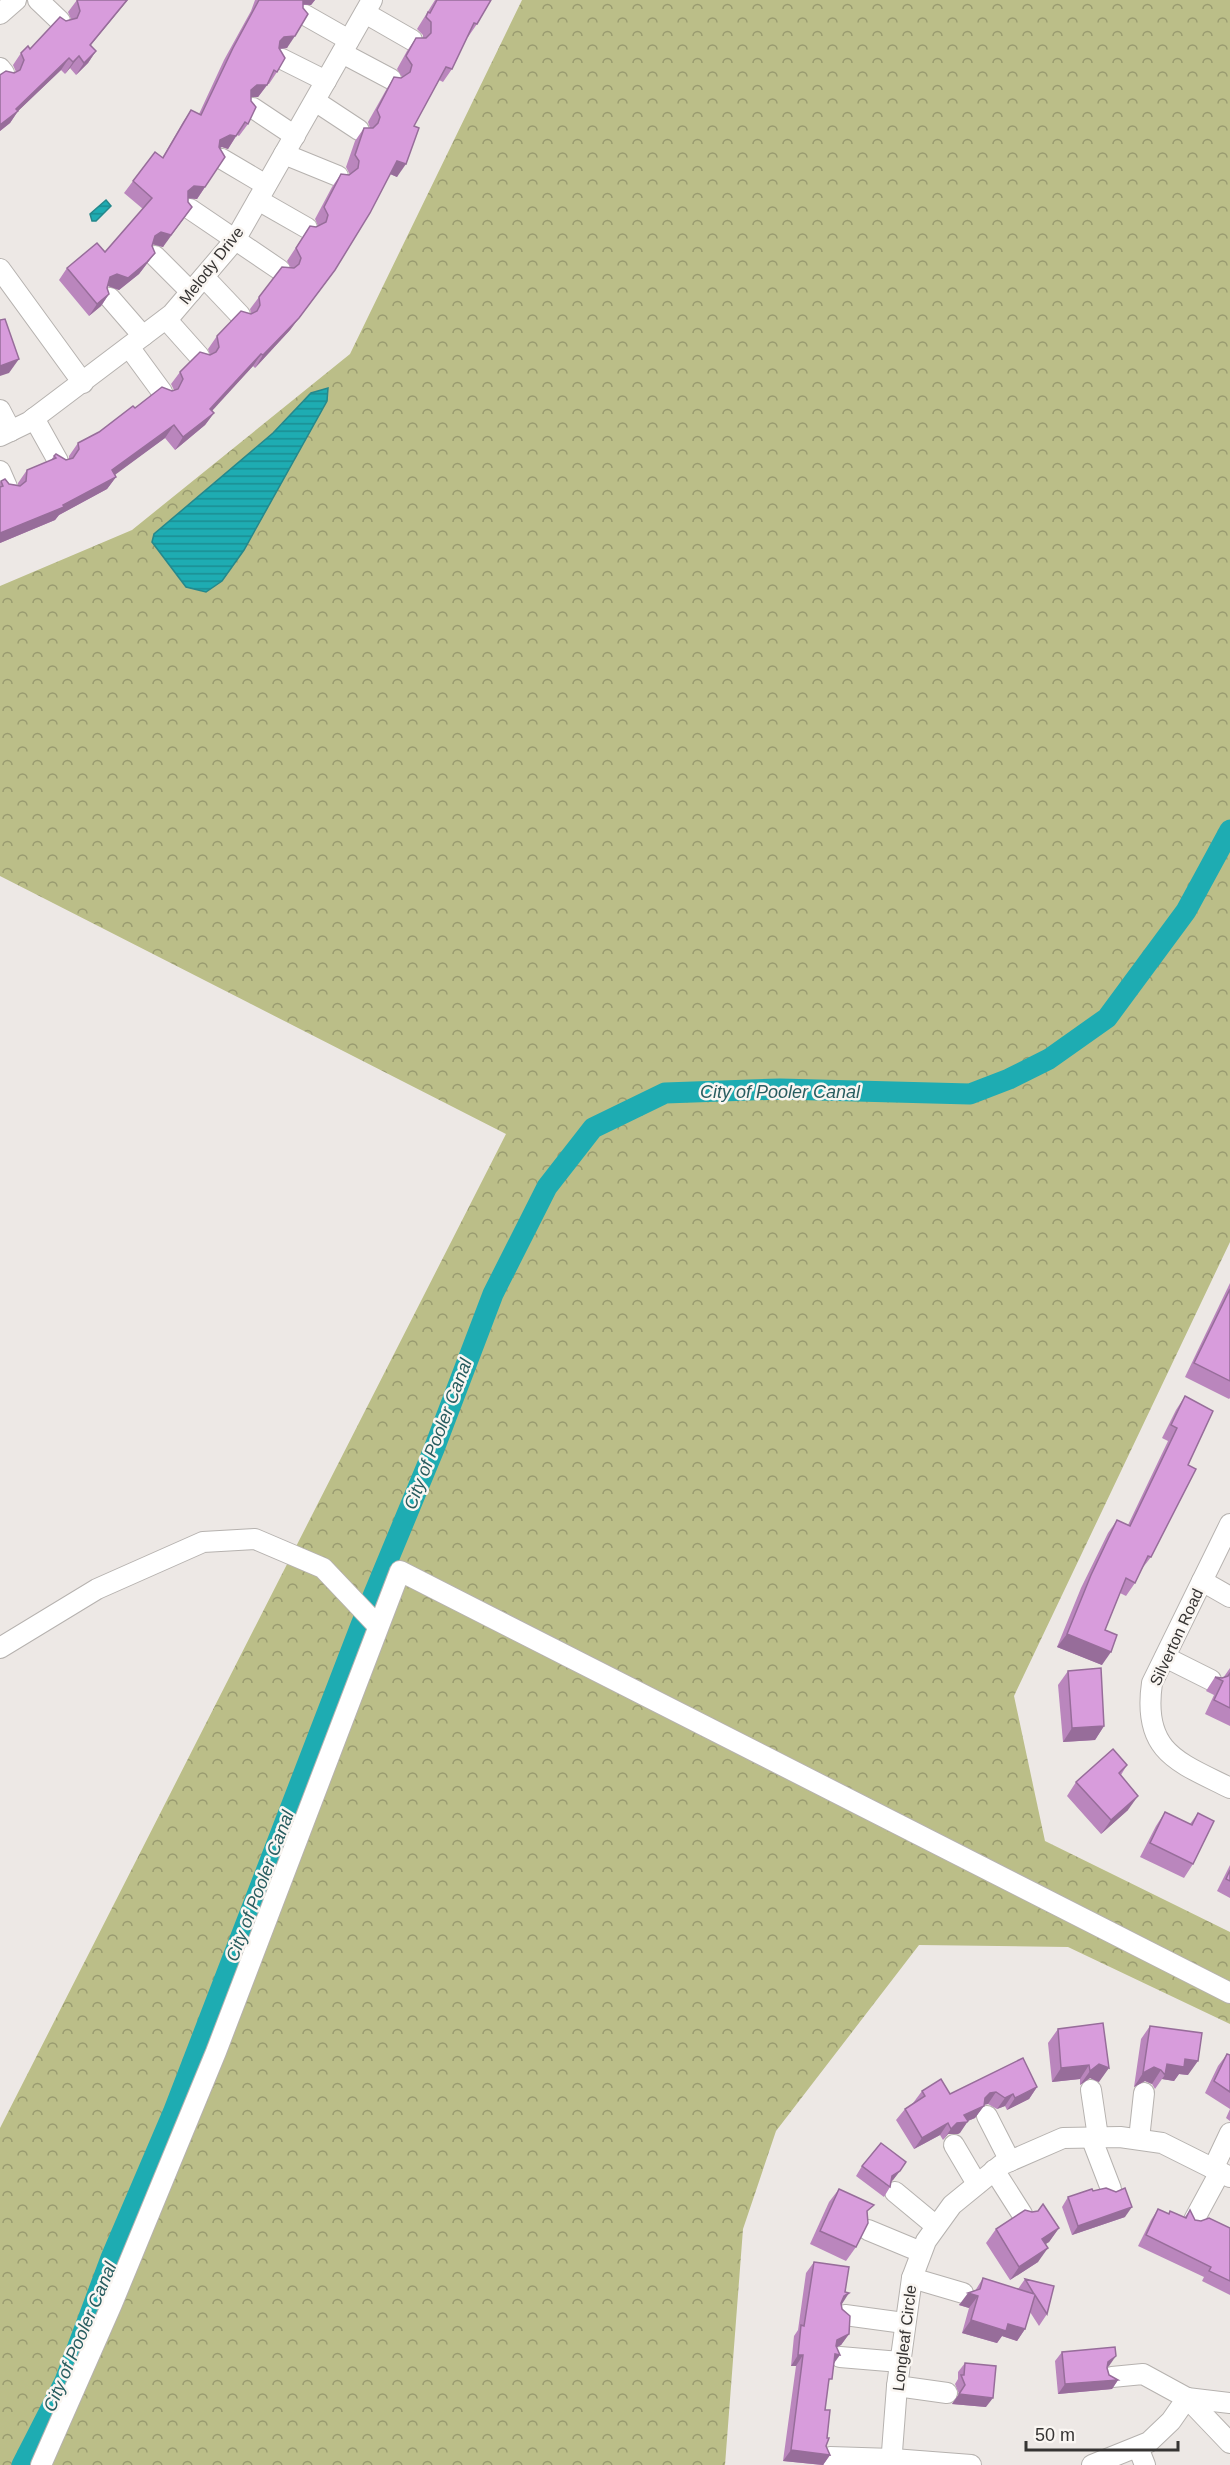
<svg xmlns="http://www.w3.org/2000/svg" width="1230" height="2465" viewBox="0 0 1230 2465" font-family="Helvetica,sans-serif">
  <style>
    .forest { fill: url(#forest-crowns) }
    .water { fill: url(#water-rules); stroke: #25888c; stroke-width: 1.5 }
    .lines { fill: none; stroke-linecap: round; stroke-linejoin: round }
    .canal { stroke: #1eacb2; stroke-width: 21 }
    .minor-casing { stroke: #b6b2af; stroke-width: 22 }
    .minor { stroke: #fff; stroke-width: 20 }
    .wall { fill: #ba86bd }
    .shaded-wall { fill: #976d9a }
    .building { fill: #d89cdc; stroke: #976d9a; stroke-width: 1.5 }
    .labels { text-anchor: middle; stroke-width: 5; stroke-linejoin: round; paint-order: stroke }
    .street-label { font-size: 16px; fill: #363433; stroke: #faf6f2 }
    .water-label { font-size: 18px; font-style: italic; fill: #285d60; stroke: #faf6f2 }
  </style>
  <defs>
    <pattern id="forest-crowns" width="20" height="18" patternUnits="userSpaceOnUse" patternTransform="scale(1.5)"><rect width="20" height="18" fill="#bbbe88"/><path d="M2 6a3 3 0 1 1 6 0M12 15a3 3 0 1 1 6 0" fill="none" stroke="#999b70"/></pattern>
    <pattern id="water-rules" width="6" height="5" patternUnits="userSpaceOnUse" patternTransform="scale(1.5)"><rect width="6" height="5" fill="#1eacb2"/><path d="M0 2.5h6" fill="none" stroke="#1b8d91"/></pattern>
  </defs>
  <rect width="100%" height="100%" fill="#ede8e5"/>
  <path class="forest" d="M522,0H1230V1242L1014,1696L1045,1841L1230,1932V2024L1068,1947L919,1945L776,2131L743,2229L725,2465H0V2128L506,1134L0,876V586L132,530L350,354Z"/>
  <g class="water">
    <path d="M106,200L111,206L96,221H92L90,214Z"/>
    <path d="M328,388L327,401L244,550L222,581L206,592L186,587L152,542L154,534L273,433L311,393Z"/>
  </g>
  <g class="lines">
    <path class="canal" d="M22,2465L65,2381L111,2258L173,2113L361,1625L434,1449L493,1294L547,1187L593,1128L665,1093L780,1089L970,1094L1009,1079L1049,1059L1107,1018L1186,911L1230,830"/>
    <g class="minor-casing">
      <g id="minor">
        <path d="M38,0L60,21"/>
        <path d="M365,13L412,40"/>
        <path d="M0,14L16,0"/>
        <path d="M305,15L349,40"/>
        <path d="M342,53L391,79"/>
        <path d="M282,59L326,81"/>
        <path d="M0,68L4,73"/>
        <path d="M315,101L359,130"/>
        <path d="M253,108L295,136"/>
        <path d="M284,154L338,176"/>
        <path d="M222,159L266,185"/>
        <path d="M258,200L307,228"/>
        <path d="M190,209L280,270"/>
        <path d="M155,256L191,292"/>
        <path d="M0,269L83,383"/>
        <path d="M204,277L240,315"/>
        <path d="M110,298L143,336"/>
        <path d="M166,319L199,356"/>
        <path d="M129,347L162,392"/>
        <path d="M0,410L11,431"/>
        <path d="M34,418L58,461"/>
        <path d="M0,436L29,422L172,314L235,240L372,0"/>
        <path d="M0,471L7,487"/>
        <path d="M1230,1524L1152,1683C1142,1752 1178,1762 1230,1788"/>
        <path d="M1202,1581L1230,1597"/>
        <path d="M0,1648L97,1589L203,1542L255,1539L323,1568L378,1626"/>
        <path d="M1165,1657L1211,1680"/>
        <path d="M1091,2090L1098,2137"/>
        <path d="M987,2116L1010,2161"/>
        <path d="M1091,2137L1111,2189"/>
        <path d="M1139,2139L1144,2093"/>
        <path d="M954,2145L977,2184"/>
        <path d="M1213,2169L1230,2133"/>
        <path d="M994,2170L1022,2214"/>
        <path d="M895,2192L936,2226"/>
        <path d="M1194,2220L1220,2172"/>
        <path d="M868,2230L921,2252"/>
        <path d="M912,2278L963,2293"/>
        <path d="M845,2315L904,2323"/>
        <path d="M840,2357L900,2362"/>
        <path d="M1112,2377L1143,2374L1187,2398L1230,2443"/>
        <path d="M897,2386L947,2393"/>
        <path d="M1187,2398L1230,2403"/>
        <path d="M1138,2447L1145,2465"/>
        <path d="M830,2457L893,2459L971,2465"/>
        <path d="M41,2465L112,2304L216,2052L400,1571L1230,1993"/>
        <path d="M891,2465L897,2386L912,2278L926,2241L952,2205L1001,2165L1063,2138L1120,2137L1162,2143L1230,2177"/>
        <path d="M1092,2465L1149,2442L1171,2421L1187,2398"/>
      </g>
    </g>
    <use href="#minor" class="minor"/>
  </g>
  <g class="wall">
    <path d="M77,0L91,45L96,51L88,63L76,75L70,68L65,74L61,70L18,111L10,123L0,131V75L16,72L13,65L21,53L30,49L66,21L71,19L68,12Z"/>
    <path d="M255,0H315L311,5H303L287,48L279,49L277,72L269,84H268L258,97H251L248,124L239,136L237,135L228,149L222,147L219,148L205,187L197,199L188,198L163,247L152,244V246L155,253L139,274L119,290L108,286L107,287L109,294L101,306L89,316L59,280L67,268L105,252L143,209L124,193L133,181L162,158L183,122L191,110L199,114L224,60L251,11Z"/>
    <path d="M435,0H491L477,24L468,37L467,36L452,69L443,82L439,80L414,126L397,177L390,174L335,270L290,330L255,368L253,366L212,410L214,413L205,425L175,450L165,438L115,474L116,477L107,489L59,515L55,520L0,543V482L1,481L9,484L18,485V483L27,470L51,460L54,456L66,460L69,459V456L78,443L99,432L135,408L174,390L171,384L180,372L210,355L208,349L217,336L251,314L250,309L259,297L291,268L287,261L310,226L316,227L318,226L315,219L332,187L341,174L350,175L346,167L355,141L364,128H370L368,122L386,90L394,77L401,78L402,77L397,69L407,51L416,38H423V35L417,29Z"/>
    <path d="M1230,1283V1398L1229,1399L1185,1377Z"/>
    <path d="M1185,1396L1188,1465L1151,1557L1141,1570L1135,1583L1126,1596L1120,1593L1105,1630L1102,1665L1057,1647L1081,1588L1108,1533L1117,1520L1128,1525L1168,1441L1162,1438L1176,1410Z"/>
    <path d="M1230,1668V1726L1205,1714L1214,1695L1206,1691L1215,1677L1223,1678Z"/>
    <path d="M1068,1671L1104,1726L1095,1740L1063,1742L1058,1685Z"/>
    <path d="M1127,1765L1121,1775L1128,1810L1101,1834L1067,1796L1076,1782Z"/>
    <path d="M1165,1812L1190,1824L1198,1813L1193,1864L1184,1878L1140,1857L1156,1826Z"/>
    <path d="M1230,1865V1898L1217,1891Z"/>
    <path d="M1103,2023L1099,2082L1090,2078L1080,2085V2079L1052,2082L1048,2043L1058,2029Z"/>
    <path d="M1150,2026L1188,2075L1179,2074L1174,2081L1162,2079L1155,2089L1152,2084L1145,2081L1134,2087L1141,2039Z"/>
    <path d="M1227,2054L1230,2055V2121L1226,2118L1230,2109L1205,2093L1218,2066Z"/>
    <path d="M1037,2087L1029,2099L1007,2110L1005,2106L997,2109L988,2104L984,2105L975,2118L968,2121L958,2134H948L943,2140L940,2135L914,2149L896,2120L905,2109L913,2103L922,2091L950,2094Z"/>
    <path d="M906,2162L893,2180L891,2182L890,2187L884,2197L856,2176L862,2166Z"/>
    <path d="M839,2189L867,2215L856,2247L846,2261L810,2244L829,2202Z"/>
    <path d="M1093,2191L1125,2217L1072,2235L1062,2207L1068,2197Z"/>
    <path d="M1158,2209L1169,2214L1184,2218L1190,2210L1195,2220L1230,2228V2295L1202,2281L1204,2277L1138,2246L1151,2220Z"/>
    <path d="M1059,2228L1049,2242L1045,2244L1038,2262L1010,2280L986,2243L996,2229Z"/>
    <path d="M814,2262L842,2304H841L849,2334L841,2345L836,2347L834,2363L828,2385L825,2410L826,2446L830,2455L823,2465L783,2461L796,2366H791L794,2336L798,2330L806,2273Z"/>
    <path d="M983,2278L1018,2289L1025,2279L1047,2314L1039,2326L1030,2312L1025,2329L1017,2341L1002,2336L997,2343L962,2333L969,2308L959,2305L975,2291Z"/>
    <path d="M1062,2352L1109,2366L1107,2367L1109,2375L1118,2380L1112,2389L1058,2394L1055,2361Z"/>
    <path d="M965,2363L986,2407L952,2404L959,2394L955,2384L958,2379V2372Z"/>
  </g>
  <g class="shaded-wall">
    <path d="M127,0H128L81,57L90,45Z"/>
    <path d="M301,0H315L311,5L299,4Z"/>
    <path d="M295,36L287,48L276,49L280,41L284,37Z"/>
    <path d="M96,51L88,63L76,75L84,63Z"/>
    <path d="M79,56L70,68L65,74L73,62Z"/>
    <path d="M69,58L61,70L16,113L18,111L10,123L0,131V125Z"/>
    <path d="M257,85H267L258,97H248L251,90Z"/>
    <path d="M230,135L236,136L228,149L222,147L212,152L220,140Z"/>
    <path d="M397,161L406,164L397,177L388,173Z"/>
    <path d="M194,186L205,187L197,199L185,198L188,191Z"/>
    <path d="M192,207L163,247L152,244L155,236Z"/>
    <path d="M155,253L139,274L119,290L108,286L102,289L110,277Z"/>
    <path d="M335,270L290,330L255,368L263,355Z"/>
    <path d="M109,294L101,306L89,316L97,304Z"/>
    <path d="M261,354L253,366L202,422L210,409Z"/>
    <path d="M19,359L9,373L0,376V366Z"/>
    <path d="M214,413L205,425L175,450L183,437Z"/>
    <path d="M174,425L165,438L104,483L112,470Z"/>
    <path d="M116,477L107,489L59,515L55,520L0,543V533L63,505Z"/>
    <path d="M1067,1634L1111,1652L1102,1665L1057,1647Z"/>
    <path d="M1104,1726L1095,1740L1063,1742L1072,1728Z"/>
    <path d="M1138,1796L1128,1810L1101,1834L1111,1820Z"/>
    <path d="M1185,2059L1198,2061L1188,2075L1179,2074L1174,2081L1162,2079L1165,2075L1167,2064Z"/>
    <path d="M1099,2064L1109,2068L1099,2082L1090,2078L1080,2085L1090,2071Z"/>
    <path d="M1089,2065L1080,2079L1052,2082L1061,2068Z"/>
    <path d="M1154,2067L1161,2070L1152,2084L1145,2081L1134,2087L1143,2073Z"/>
    <path d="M1037,2087L1029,2099L1007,2110L1015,2098Z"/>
    <path d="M996,2092L988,2104L982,2105L984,2106L975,2118L965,2122L968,2121L960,2133L958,2134H948L943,2140L951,2129L964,2115L990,2093Z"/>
    <path d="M1013,2094L1005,2106L997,2109L1005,2098Z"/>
    <path d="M948,2123L940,2135L914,2149L922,2138Z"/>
    <path d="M900,2171L893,2180L885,2185L892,2176Z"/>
    <path d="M1132,2207L1125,2217L1072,2235L1078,2226Z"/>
    <path d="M1059,2228L1049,2242L1032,2253L1042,2239Z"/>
    <path d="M1048,2248L1038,2262L1010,2280L1019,2267Z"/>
    <path d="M849,2293L842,2304L836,2307L844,2296Z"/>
    <path d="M968,2293L978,2296L969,2308L959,2305Z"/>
    <path d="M971,2320L1008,2324L1025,2329L1017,2341L1002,2336L997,2343L962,2333Z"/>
    <path d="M849,2334L841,2345L830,2351L837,2340Z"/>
    <path d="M835,2354L840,2355L832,2366Z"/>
    <path d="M798,2355H803L796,2366H791Z"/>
    <path d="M1116,2356L1109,2366L1101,2372L1108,2362Z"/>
    <path d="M1118,2380L1112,2389L1058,2394L1065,2384Z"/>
    <path d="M959,2394L993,2398L986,2407L952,2404Z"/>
    <path d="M791,2450L830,2455L823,2465L783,2461Z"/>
  </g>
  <g class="building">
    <path d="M77,0H127L90,45L96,51L84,63L79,56L73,62L69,58L16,109L18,111L0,125V75L6,71L14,73L20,70L24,60L21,53L28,46L30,49L60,17L66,21L77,18L80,11Z"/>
    <path d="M259,0H303V8L308,14L295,36L284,37L280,41L279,48L285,58L277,72L274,70L267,85H257L251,90V101L256,107L248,124L245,122L236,136L230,135L220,140L219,147L225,157L205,187L194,186L188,191V202L192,207L171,235L161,232L155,236L152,246L155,253L147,262L128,278L117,274L110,277L107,288L109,294L97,304L67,268L97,243L105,252L152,198L133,181L155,152L163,158L191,110L201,115L233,48Z"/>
    <path d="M437,0H491L477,24L474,23L452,69L446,67L414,126L419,128L406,164L397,161L370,213L335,270L299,318L263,355L261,354L210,409L214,413L183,437L174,425L112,470L116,477L63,505L64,507L0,533V487L3,486L1,481L5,479L9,484L20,486L26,481L27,470L56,458L54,456L56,454L66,460L73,458L79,449L78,443L99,432L133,406L135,408L162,387L172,391L178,389L183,379L180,372L200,352L210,355L216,352L219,347L217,336L241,311L251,314L257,311L260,305L259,297L282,267L294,268L299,264L301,258L296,248L310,226L316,227L326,222L328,215L324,207L341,174L349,175L358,168L359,161L355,155L364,128H373L378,123L380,117L377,110L394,77L401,78L410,72L412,65L406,56L416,38H426L431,33V22L426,17L428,12L430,13Z"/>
    <path d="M5,319L19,359L0,366V320Z"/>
    <path d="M1230,1289V1381L1194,1363Z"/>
    <path d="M1185,1396L1213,1411L1188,1465L1196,1469L1151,1557L1148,1556L1135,1583L1126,1578L1105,1630L1117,1635L1111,1652L1067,1634L1091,1575L1117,1520L1130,1526L1177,1428L1171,1425Z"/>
    <path d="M1101,1668L1104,1726L1072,1728L1068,1671Z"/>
    <path d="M1230,1673V1708L1214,1700L1223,1681L1215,1677L1222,1678L1228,1676Z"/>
    <path d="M1113,1749L1127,1765L1119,1773L1138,1796L1111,1820L1076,1782Z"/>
    <path d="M1165,1812L1192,1825L1198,1813L1214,1821L1193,1864L1150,1843Z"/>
    <path d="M1230,1870V1881L1226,1879Z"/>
    <path d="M1103,2023L1109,2068L1099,2064L1090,2071L1089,2065L1061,2068L1058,2029Z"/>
    <path d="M1150,2026L1202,2033L1198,2061L1185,2059L1184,2067L1167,2064L1165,2075L1161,2070L1154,2067L1143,2073Z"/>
    <path d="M1227,2054L1230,2055V2092L1214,2081Z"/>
    <path d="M1023,2058L1037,2087L1015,2098L1013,2094L1005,2098L996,2092L990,2093L985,2098L984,2106L964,2115L968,2121L967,2122L957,2123L951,2129L948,2123L922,2138L905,2109L925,2096L922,2091L941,2079L950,2094Z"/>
    <path d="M881,2143L906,2162L900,2171L892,2176L890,2187L862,2166Z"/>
    <path d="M1106,2188L1116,2192L1125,2188L1132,2207L1078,2226L1068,2197L1092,2189L1093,2191Z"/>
    <path d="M839,2189L874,2205L867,2211L868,2223L856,2247L820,2231Z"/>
    <path d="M1043,2204L1059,2228L1042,2239L1048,2248L1019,2267L996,2229L1025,2210L1032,2212L1038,2211Z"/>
    <path d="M1158,2209L1169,2214L1170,2211L1186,2218L1190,2210L1195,2220L1201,2221L1209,2218L1230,2228V2281L1209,2271L1211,2267L1146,2235Z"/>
    <path d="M814,2262L849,2267L845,2292L849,2293L844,2296L841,2303L842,2309L850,2316L849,2334L837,2340L836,2346L840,2355L835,2354L832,2379H829L825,2410H830L827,2438H829L826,2446L830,2455L791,2450L803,2355H798L801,2325L804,2326Z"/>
    <path d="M983,2278L1034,2294L1025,2279L1054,2286L1047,2314L1035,2295L1025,2329L1008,2324L1006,2331L971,2320L978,2296L968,2293L980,2289Z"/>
    <path d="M1115,2347L1116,2356L1108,2362L1107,2368L1109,2375L1118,2380L1065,2384L1062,2352Z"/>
    <path d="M965,2363L996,2366L993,2398L959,2394L965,2385L961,2375H964Z"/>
  </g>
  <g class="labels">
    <g class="street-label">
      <text transform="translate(211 265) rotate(-52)" y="6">Melody Drive</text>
      <text transform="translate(1176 1637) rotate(-65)" y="6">Silverton Road</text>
      <text transform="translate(904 2338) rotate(-83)" y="6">Longleaf Circle</text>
    </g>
    <g class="water-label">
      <text x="780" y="1098">City of Pooler Canal</text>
      <text transform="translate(438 1434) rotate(-69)" y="6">City of Pooler Canal</text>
      <text transform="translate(260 1886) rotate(-69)" y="6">City of Pooler Canal</text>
      <text transform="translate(80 2337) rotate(-67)" y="6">City of Pooler Canal</text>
    </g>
  </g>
  <path d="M1026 2441v9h152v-9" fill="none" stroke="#363433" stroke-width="3"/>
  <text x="1035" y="2441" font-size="18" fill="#363433" stroke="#faf6f2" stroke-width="4.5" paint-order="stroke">50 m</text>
</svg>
